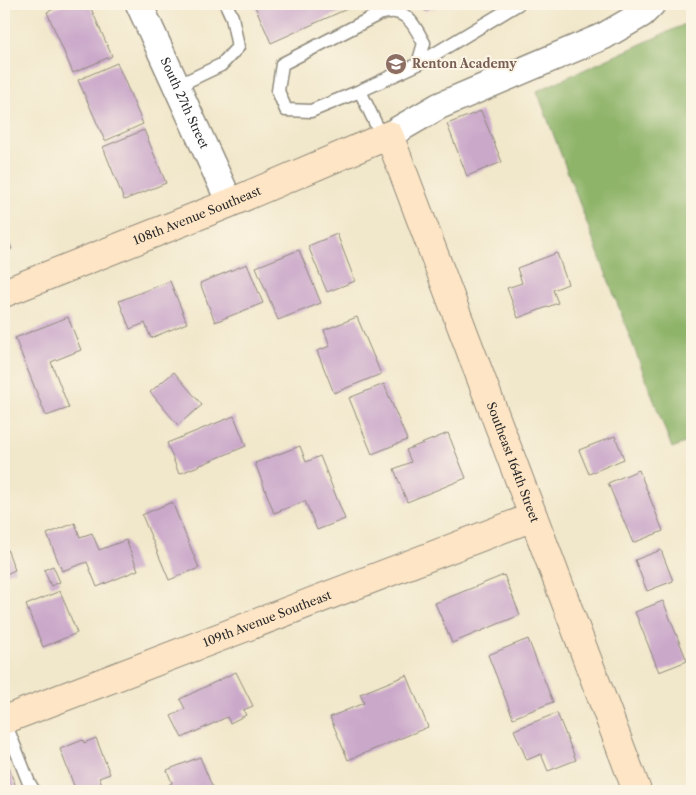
<svg xmlns="http://www.w3.org/2000/svg" width="696" height="795" viewBox="0 0 696 795" font-family="'Libre Caslon Text',serif">
  <style>
    .forest { fill: #8eb469; stroke: #5c704a }
    .building { fill: #caa8ca }
    .lines { fill: none; stroke-linecap: round; stroke-linejoin: round }
    .lane-casing { stroke: #8e897b; stroke-width: 15 }
    .street-casing { stroke: #8e897b; stroke-width: 29 }
    .secondary-casing { stroke: #8e897b; stroke-width: 30 }
    .lane { stroke: #fff; stroke-width: 12 }
    .street { stroke: #fff; stroke-width: 26 }
    .secondary { stroke: #fde5c5; stroke-width: 28 }
    .labels { text-anchor: middle; stroke-width: 4; stroke-linejoin: round; paint-order: stroke }
    .education-label { font-size: 12px; font-weight: bold; fill: #785e54; stroke: #fcf5e5; text-anchor: start }
    .street-label { font-size: 12px; fill: #2b2b2b; stroke: #fcf5e5 }
  </style>
  <rect width="100%" height="100%" fill="#fcf5e5"/>
  <filter id="ink" filterUnits="userSpaceOnUse"><feTurbulence type="fractalNoise" baseFrequency=".02" numOctaves="2"/><feDisplacementMap in="SourceGraphic" scale="10" xChannelSelector="R" yChannelSelector="G"/><feConvolveMatrix kernelMatrix="1 2 1 2 8 2 1 2 1" color-interpolation-filters="sRGB"/></filter>
  <filter id="wash" filterUnits="userSpaceOnUse"><feTurbulence type="fractalNoise" baseFrequency=".0096" numOctaves="4" result="noise"/><feDisplacementMap in="SourceGraphic" scale="20" xChannelSelector="R" yChannelSelector="G"/><feGaussianBlur stdDeviation="1.12" result="paint"/><feColorMatrix in="noise" values="0 0 0 0 0 0 0 0 0 0 0 0 0 0 0 0 0 1.4 0 .05"/><feComposite in="paint" operator="in"/></filter>
  <g filter="url(#wash)">
    <rect width="100%" height="100%" fill="#f1e7cb"/>
    <path class="forest" d="M692,21V440L672,448L537,91Z"/>
    <g id="blocks">
      <g class="building">
        <path d="M66,4H89L112,56L73,73L47,12Z"/>
        <path d="M254,4H358L271,43Z"/>
        <path d="M422,4H442L425,11Z"/>
        <path d="M117,63L143,124L105,141L78,80Z"/>
        <path d="M481,111L502,162L467,176L447,124Z"/>
        <path d="M144,130L166,183L124,200L103,147Z"/>
        <path d="M4,231L12,249L4,252Z"/>
        <path d="M337,234L355,281L327,292L308,246Z"/>
        <path d="M299,250L321,303L278,320L256,267Z"/>
        <path d="M557,253L568,284L553,290L558,303L518,318L507,288L522,283L517,268Z"/>
        <path d="M247,264L263,303L215,322L200,283Z"/>
        <path d="M170,281L187,323L151,338L145,323L130,329L119,301Z"/>
        <path d="M68,317L81,350L51,362L69,408L46,416L15,338Z"/>
        <path d="M357,317L381,374L334,393L317,351L330,346L324,330Z"/>
        <path d="M174,372L202,405L178,425L150,392Z"/>
        <path d="M384,384L407,440L372,454L349,398Z"/>
        <path d="M234,416L246,446L179,474L167,443Z"/>
        <path d="M448,433L466,478L407,502L394,469L411,462L406,450Z"/>
        <path d="M615,436L624,459L589,474L579,450Z"/>
        <path d="M300,446L306,462L320,456L345,519L317,530L305,501L274,513L255,463Z"/>
        <path d="M639,470L663,531L633,543L608,483Z"/>
        <path d="M172,502L199,568L169,580L142,515Z"/>
        <path d="M75,523L80,537L92,533L99,550L126,540L138,570L97,587L87,562L62,571L47,534Z"/>
        <path d="M4,541L15,570L4,575Z"/>
        <path d="M661,550L673,581L647,591L635,560Z"/>
        <path d="M53,566L60,582L51,586L44,570Z"/>
        <path d="M504,575L520,615L452,643L435,603Z"/>
        <path d="M60,591L77,633L43,647L26,605Z"/>
        <path d="M663,601L687,661L659,672L635,612Z"/>
        <path d="M528,639L553,702L513,718L488,655Z"/>
        <path d="M236,672L253,706L243,710L246,715L230,723L227,717L182,738L171,716L185,709L180,699Z"/>
        <path d="M407,675L428,727L348,760L330,717L364,703L360,694Z"/>
        <path d="M557,713L576,760L548,771L541,754L527,760L514,730Z"/>
        <path d="M96,738L110,774L99,778L103,787L92,791H76L60,749L83,740L84,743Z"/>
        <path d="M200,757L214,791H170L168,785L172,783L167,770Z"/>
        <path d="M9,769L18,791H4V771Z"/>
      </g>
    </g>
  </g>
  <g filter="url(#ink)">
    <use href="#blocks" fill-opacity="0" stroke="#8e897b" stroke-width="1"/>
    <g class="lines">
      <g class="lane-casing">
        <g id="lane">
          <path d="M418,64L424,43C417,31 410,14 395,12C390,11 383,13 379,14L282,64L278,91L286,110L311,111L360,91L418,64L518,4"/>
          <path d="M177,86L221,65L238,47L232,17L226,4"/>
          <path d="M360,91L382,137"/>
          <path d="M4,720L29,783L34,791"/>
        </g>
      </g>
      <g class="street-casing">
        <g id="street">
          <path id="s1" d="M139,4L230,203"/>
          <path d="M389,135L439,106L604,36L642,14L652,4"/>
        </g>
      </g>
      <g class="secondary-casing">
        <g id="secondary">
          <path id="s2" d="M4,293L230,203L389,135L637,791"/>
          <path id="s3" d="M4,720L533,517"/>
        </g>
      </g>
      <use href="#lane" class="lane"/>
      <use href="#street" class="street"/>
      <use href="#secondary" class="secondary"/>
    </g>
  </g>
  <defs>
    <g id="school-disc" transform="scale(1.125)"><circle r="9.5" fill="#8d6e63" stroke="#fcf5e5"/><path d="M0-5L7-2L0 1L-7-2ZM-4 1L0 2.5L4 1V4Q0 6-4 4Z" fill="#fff"/></g>
  </defs>
  <g fill-rule="evenodd">
    <use href="#school-disc" x="396" y="64"/>
  </g>
  <g class="labels">
    <g class="education-label">
      <text x="412" y="68">Renton Academy</text>
    </g>
    <g class="street-label">
      <text dy="4" stroke="none"><textPath href="#s1" startOffset="109">South 27th Street</textPath></text>
      <text dy="4" stroke="none"><textPath href="#s2" startOffset="208">108th Avenue Southeast</textPath></text>
      <text dy="4" stroke="none"><textPath href="#s2" startOffset="766">Southeast 164th Street</textPath></text>
      <text dy="4" stroke="none"><textPath href="#s3" startOffset="282">109th Avenue Southeast</textPath></text>
    </g>
  </g>
  <rect width="696" height="795" fill="none" stroke="#fcf5e5" stroke-width="20"/>
</svg>
